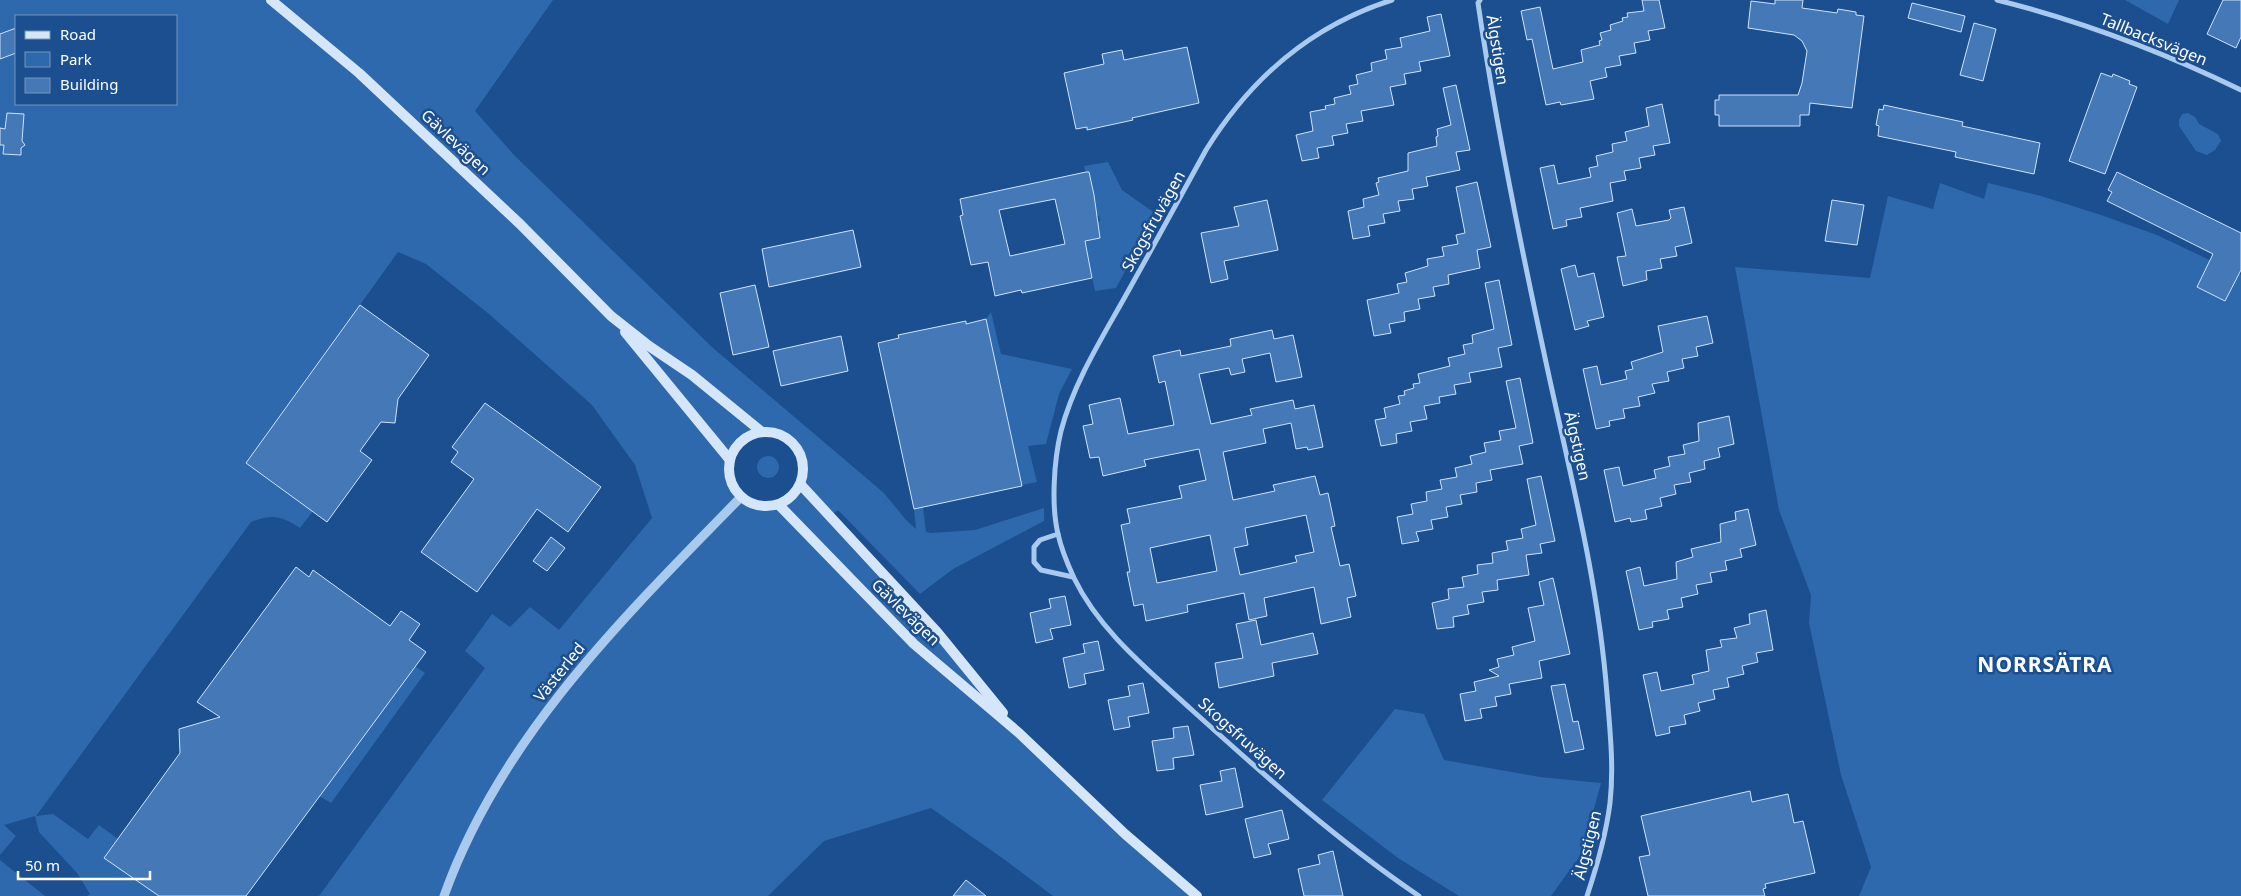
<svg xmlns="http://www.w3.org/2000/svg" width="2241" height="896" viewBox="0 0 2241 896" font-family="'Noto Sans',sans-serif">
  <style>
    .green { fill: #2e69ad; fill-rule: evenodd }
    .building { fill: #4478b7; stroke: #cfe3fa; fill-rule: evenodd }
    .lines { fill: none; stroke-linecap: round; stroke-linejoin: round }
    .minor { stroke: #a9c9ee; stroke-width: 5 }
    .tertiary { stroke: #a9c9ee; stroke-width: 9 }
    .secondary { stroke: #d6e6fa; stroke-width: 10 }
    .labels { text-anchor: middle; stroke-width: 5; stroke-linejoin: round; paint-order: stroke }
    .street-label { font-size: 16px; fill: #fff; stroke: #1b4f8f }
    .district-label { font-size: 21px; font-weight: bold; letter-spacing: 1px; fill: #fff; stroke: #1b4f8f }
  </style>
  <rect width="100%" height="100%" fill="#1b4f8f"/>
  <g class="green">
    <path d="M0,0H553L475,111L514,155L713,348L884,493L906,520L916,529L914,509L923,507L926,532L931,533L975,530L1044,508V521L953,569L920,594L838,510L830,516L1019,733L1197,896H1053L1005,860L931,808L824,841L768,896H319L485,668L465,651L492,614L510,627L530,607L559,630L652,518L635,465L592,405L489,314L426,264L398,252L246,463L313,511L300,528C281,515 271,514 251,522L36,816L53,814L88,839L99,825L118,839L104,858L159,896H87L90,894L77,873L39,832L35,816L4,825L16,836L0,855ZM16,16H176V104H16ZM762,432C767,432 773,432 777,433C798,440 808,464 801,483C798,492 791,498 783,503C735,528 701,446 762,432Z"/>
    <path d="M2125,0H2179L2168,24Z"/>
    <path d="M2188,113L2195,117L2199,124L2218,134L2221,141L2215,150L2207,155L2196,151L2179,126V120L2182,114Z"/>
    <path d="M1108,162L1122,190L1156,214L1116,288L1095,291L1085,241L1100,238L1097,222L1100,221L1099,216H1095L1092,200H1095L1087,179L1090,178L1089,173H1086L1084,166Z"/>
    <path d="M1940,183L1984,199L1988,183L2041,196L2101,215L2157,235L2241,275V896H1859L1871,867L1841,775L1809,623L1811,595L1779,510L1735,267L1870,278L1888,196L1933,209Z"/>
    <path d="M991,312L1001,354L1072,369L1059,394L1046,444L1028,446L1037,482L1022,485L986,319Z"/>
    <circle cx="768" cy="467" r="11"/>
    <path d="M415,666L425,673L331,803L319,796Z"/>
    <path d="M1395,709L1424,714L1444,760L1540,777L1601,783L1582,853L1551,896H1459L1398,858L1322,800Z"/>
    <path d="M0,860L45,896H0Z"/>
  </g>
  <g class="building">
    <path d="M1642,0H1659L1665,28L1648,31L1650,40L1634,43L1636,53L1619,56L1621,65L1605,68L1607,77L1590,81L1594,99L1561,105L1560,102L1546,105L1532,39L1527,40L1521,11L1540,7L1553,69L1583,62L1581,50L1600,45L1599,41L1602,40L1600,33L1611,30L1610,25L1623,21L1622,18L1628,17L1627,13L1644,11Z"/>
    <path d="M1775,0H1803L1802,8L1837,13L1838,9L1856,12V15L1864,16L1852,108L1810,103L1809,115H1800V126H1719V115H1715V100H1719V95H1798L1802,83L1807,51L1802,41L1794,35L1748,28L1751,1L1775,4Z"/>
    <path d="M2223,0H2241V37L2236,48L2207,34Z"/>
    <path d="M1912,3L1965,16L1961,32L1908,18Z"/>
    <path d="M1441,14L1450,56L1419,62L1421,71L1404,74L1406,84L1390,87L1394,105L1361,111L1363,121L1346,124L1348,133L1332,136L1334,145L1317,148L1319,158L1302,161L1296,135L1313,131L1310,112L1326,109L1325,106L1335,104L1334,98L1351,94L1349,86L1358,84L1356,75L1372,71L1371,63L1387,59L1385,50L1402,47L1400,38L1430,31L1427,17Z"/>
    <path d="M1974,23L1996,29L1983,81L1960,75Z"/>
    <path d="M16,28V53L0,59V34Z"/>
    <path d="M1187,47L1199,103L1132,118L1133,120L1087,130V127L1076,129L1064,73L1104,64L1102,54L1122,50L1124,60Z"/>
    <path d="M2101,73L2112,77L2113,74L2130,81L2129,84L2137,87L2105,174L2069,161Z"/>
    <path d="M1456,85L1470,150L1456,152L1460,170L1426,177L1428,186L1412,189L1414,199L1398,201L1400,211L1383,214L1385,223L1368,226L1370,236L1353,239L1348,211L1364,207L1363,199L1379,195L1376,183L1379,182L1378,178L1408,171V153L1437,146L1436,137L1438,136L1437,129L1451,125L1443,88Z"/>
    <path d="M1662,104L1670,143L1653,146L1655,155L1639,158L1641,168L1624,171L1626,180L1610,183L1613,201L1580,208L1582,217L1566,220L1567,226L1553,229L1540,168L1554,165L1558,184L1591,177L1589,168L1598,166L1596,156L1613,152L1612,144L1627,141L1625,132L1649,126L1646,108Z"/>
    <path d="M1884,105L1963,122L1962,126L2040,143L2034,174L1955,157L1956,152L1878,136L1879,126L1876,125L1879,109L1883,110Z"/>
    <path d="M7,113L24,114L22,141L25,145L21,148V155L3,154L4,145H0V128L5,129Z"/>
    <path d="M1086,172H1089L1094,195L1100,238L1085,241L1092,278L1022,293L1021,290L995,296L988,262L971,265L960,216L963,215L960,199ZM1055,199L1065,244L1010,256L999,210Z"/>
    <path d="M2117,172L2241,233V270L2225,301L2197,287L2213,254L2107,201L2112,192L2108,190Z"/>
    <path d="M1477,182L1491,247L1477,250L1480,268L1448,275L1449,284L1433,287L1435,296L1418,299L1420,309L1404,312L1405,321L1389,324L1391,333L1374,336L1367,300L1399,293L1397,284L1407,282L1405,273L1428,266L1427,259L1444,256L1442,247L1458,244L1456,235L1465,233L1456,187Z"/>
    <path d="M1267,200L1278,250L1224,261L1228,279L1211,283L1201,233L1239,226L1234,207Z"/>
    <path d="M1832,200L1864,205L1857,245L1825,241Z"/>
    <path d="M1684,207L1692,243L1675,247L1677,256L1660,259L1662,268L1646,271L1647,280L1623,286L1617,257L1626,256L1617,213L1632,209L1636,226L1669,220L1671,218L1669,210Z"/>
    <path d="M853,230L861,267L769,287L762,249Z"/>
    <path d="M1575,265L1578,277L1594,273L1604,317L1587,321L1589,326L1575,330L1561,269Z"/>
    <path d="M1499,280L1512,345L1498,348L1502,367L1469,373L1471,382L1454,385L1456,394L1439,397L1440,403L1424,406L1427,419L1410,422L1412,431L1396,434L1397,443L1381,446L1375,420L1386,418L1384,408L1400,404L1398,396L1405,395L1404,391L1414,388L1413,384L1420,383L1418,374L1450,366L1448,358L1465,354L1463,345L1473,343L1472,335L1494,329L1485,283Z"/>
    <path d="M755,285L769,347L733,355L720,293Z"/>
    <path d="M360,305L429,355L398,399L395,423L381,422L360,451L372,460L327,522L246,463Z"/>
    <path d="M1707,316L1713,343L1696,347L1698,356L1682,359L1684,368L1667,372L1669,381L1652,384L1655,393L1638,397L1640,406L1623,409L1625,418L1609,421L1610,426L1596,429L1583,369L1597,366L1601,385L1627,379L1625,371L1633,369L1631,362L1663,352L1658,326Z"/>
    <path d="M986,319L1022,486L914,509L878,343L899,338L898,335L966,321V324Z"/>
    <path d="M1272,330L1274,339L1293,335L1302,377L1276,382L1270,353L1242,359L1245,372L1231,375L1229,368L1199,374L1211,424L1252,415L1250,409L1293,400L1295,409L1314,405L1323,447L1308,450L1307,447L1296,449L1291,423L1263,429L1266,443L1223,452L1233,500L1275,491L1273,485L1315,476L1320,495L1328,493L1335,526L1331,527L1340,566L1349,564L1356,596L1347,598L1351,617L1321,624L1314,587L1264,598L1267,616L1249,620L1244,593L1187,605L1188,612L1146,621L1143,604L1134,606L1127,572H1130L1121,525L1130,523L1127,509L1182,498L1179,486L1206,480L1199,449L1144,460L1146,466L1103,476L1099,457L1090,458L1083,426L1093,424L1089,405L1120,398L1128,434L1174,425L1165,381L1159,383L1153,356L1180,350L1181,356L1231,346L1230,339ZM1306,515L1314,552L1295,556L1297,562L1240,575L1234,548L1248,545L1245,528ZM1210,535L1217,571L1157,583L1150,548Z"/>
    <path d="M841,336L848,371L781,386L773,351Z"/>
    <path d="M1520,378L1533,443L1519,446L1523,464L1490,470L1492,480L1476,483L1477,492L1460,495L1462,504L1446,507L1448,517L1431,520L1433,529L1416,532L1419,541L1402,544L1397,517L1413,514L1411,504L1427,501L1426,492L1442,489L1440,480L1457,477L1455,468L1472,464L1470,456L1486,452L1484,443L1501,440L1499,431L1516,428L1506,381Z"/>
    <path d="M485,403L601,487L568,532L537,509L477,592L421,552L474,479L451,462L458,452L452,447Z"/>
    <path d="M1729,416L1734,444L1718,448L1720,457L1704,461L1705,469L1689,473L1691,482L1674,485L1676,494L1660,498L1662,506L1645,510L1647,519L1631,522L1630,518L1615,522L1604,470L1619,467L1623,486L1656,478L1654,470L1670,466L1668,457L1685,454L1683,445L1699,441L1698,423Z"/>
    <path d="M1541,476L1555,541L1540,544L1542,553L1526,555L1529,575L1497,580L1498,590L1482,592L1484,602L1467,605L1469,614L1453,617L1454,627L1437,629L1432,603L1449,599L1448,589L1464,587L1462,577L1478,574L1477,565L1493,563L1492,553L1508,550L1506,541L1523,538L1521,529L1536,525L1527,479Z"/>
    <path d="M1748,509L1756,545L1740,549L1742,557L1725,561L1727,570L1710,573L1712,582L1696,585L1698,594L1681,598L1683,607L1667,610L1669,619L1652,622L1653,627L1639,630L1626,571L1640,567L1644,586L1677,579L1676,562L1693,557L1691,549L1721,542L1720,524L1736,520L1735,512Z"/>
    <path d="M551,537L565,548L547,571L533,561Z"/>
    <path d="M296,567L309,577L313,570L390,626L401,611L420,624L409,640L426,652L246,896H159L104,858L180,753L179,729L220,717L197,702Z"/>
    <path d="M1553,578L1570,654L1539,661L1542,678L1509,684L1511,694L1495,697L1497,706L1480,709L1482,718L1465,721L1460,694L1476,691L1474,682L1499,676L1489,670L1499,667L1497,659L1514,655L1512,647L1535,641L1528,608L1544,605L1539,582Z"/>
    <path d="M1065,596L1071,625L1050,629L1053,639L1036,643L1030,613L1051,608L1049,599Z"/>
    <path d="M1766,610L1773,650L1756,653L1758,662L1742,666L1744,674L1727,678L1729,687L1713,690L1715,699L1698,703L1700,711L1684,715L1686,724L1669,727L1670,733L1656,736L1643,675L1657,672L1661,691L1694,684L1692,675L1709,671L1706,650L1722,647L1720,640L1737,638L1734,628L1750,624L1749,614Z"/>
    <path d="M1256,620L1261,645L1313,633L1318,654L1272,663L1274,676L1219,688L1215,663L1243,658L1236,624Z"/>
    <path d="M1098,641L1104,670L1084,674L1086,684L1069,688L1063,658L1085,653L1083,644Z"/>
    <path d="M1143,683L1149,713L1128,717L1130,727L1114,730L1108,700L1130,696L1128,686Z"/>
    <path d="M1565,684L1573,722L1578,721L1584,749L1565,753L1551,686Z"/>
    <path d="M1188,726L1194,755L1173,758L1174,769L1157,771L1152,741L1174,738L1173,728Z"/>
    <path d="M1235,768L1243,807L1206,815L1200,785L1222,781L1220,771Z"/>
    <path d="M1750,791L1752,802L1788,794L1794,823L1803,821L1815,873L1765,884L1766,888L1763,889L1765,896H1648L1639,857L1650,855L1641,816Z"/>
    <path d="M1282,810L1289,839L1268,844L1271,854L1254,858L1245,819Z"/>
    <path d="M1333,851L1343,896H1304L1298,869L1320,864L1318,855Z"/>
    <path d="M966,880L986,896H953Z"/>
  </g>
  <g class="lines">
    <g class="minor">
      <path d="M1392,0C1310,26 1251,78 1206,150C1179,199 1153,247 1126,295C1102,338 1074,382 1061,431C1054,460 1051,505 1058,534C1061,548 1068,565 1074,578C1100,632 1150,671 1193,711C1265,776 1338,841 1419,896"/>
      <path d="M1480,0L1478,3C1495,120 1519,237 1544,353C1568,466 1598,578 1607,694C1610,730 1614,767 1610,803C1606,835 1597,866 1587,896"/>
      <path d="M1997,0C2081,21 2163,52 2241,90"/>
      <path d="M1058,534L1040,540L1034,547V562L1041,570L1073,577"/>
    </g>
    <path class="tertiary" d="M444,896C501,736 625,616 741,497"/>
    <g class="secondary">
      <path d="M271,0L359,73L520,224L611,316L649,346L692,375L762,432"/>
      <path d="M625,332L730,460"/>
      <circle cx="766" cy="469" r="37"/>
      <path d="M801,485L937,632L1003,713"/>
      <path d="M779,505L914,644L1019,733L1125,834L1197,896"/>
    </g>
  </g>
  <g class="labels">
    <g class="street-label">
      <text transform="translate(2154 39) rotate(22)" y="6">Tallbacksvägen</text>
      <text transform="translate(1498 50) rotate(81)" y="6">Älgstigen</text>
      <text transform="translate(456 142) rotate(43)" y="6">Gävlevägen</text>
      <text transform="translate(1153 221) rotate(-61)" y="6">Skogsfruvägen</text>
      <text transform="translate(1578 446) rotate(77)" y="6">Älgstigen</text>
      <text transform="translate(906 612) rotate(44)" y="6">Gävlevägen</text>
      <text transform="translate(559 672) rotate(-51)" y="6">Västerled</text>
      <text transform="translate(1243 738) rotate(42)" y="6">Skogsfruvägen</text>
      <text transform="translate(1587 845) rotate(-76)" y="6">Älgstigen</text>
    </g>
    <g class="district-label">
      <text x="2045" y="672">NORRSÄTRA</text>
    </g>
  </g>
  <rect x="15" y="15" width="162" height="90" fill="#1b4f8f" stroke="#7695bc"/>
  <rect x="25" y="31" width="25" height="8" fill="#d6e6fa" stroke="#7695bc"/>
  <text x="60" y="40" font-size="15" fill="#ffffff">Road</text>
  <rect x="25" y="52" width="25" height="15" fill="#2e69ad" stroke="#7695bc"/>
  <text x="60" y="65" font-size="15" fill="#ffffff">Park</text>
  <rect x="25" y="78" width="25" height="15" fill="#4478b7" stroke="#7695bc"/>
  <text x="60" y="90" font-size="15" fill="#ffffff">Building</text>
  <path d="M18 871v8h132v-8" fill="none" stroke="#ffffff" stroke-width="2.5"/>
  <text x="25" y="871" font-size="15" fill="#ffffff" stroke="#1b4f8f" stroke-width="4" paint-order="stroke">50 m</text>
</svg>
